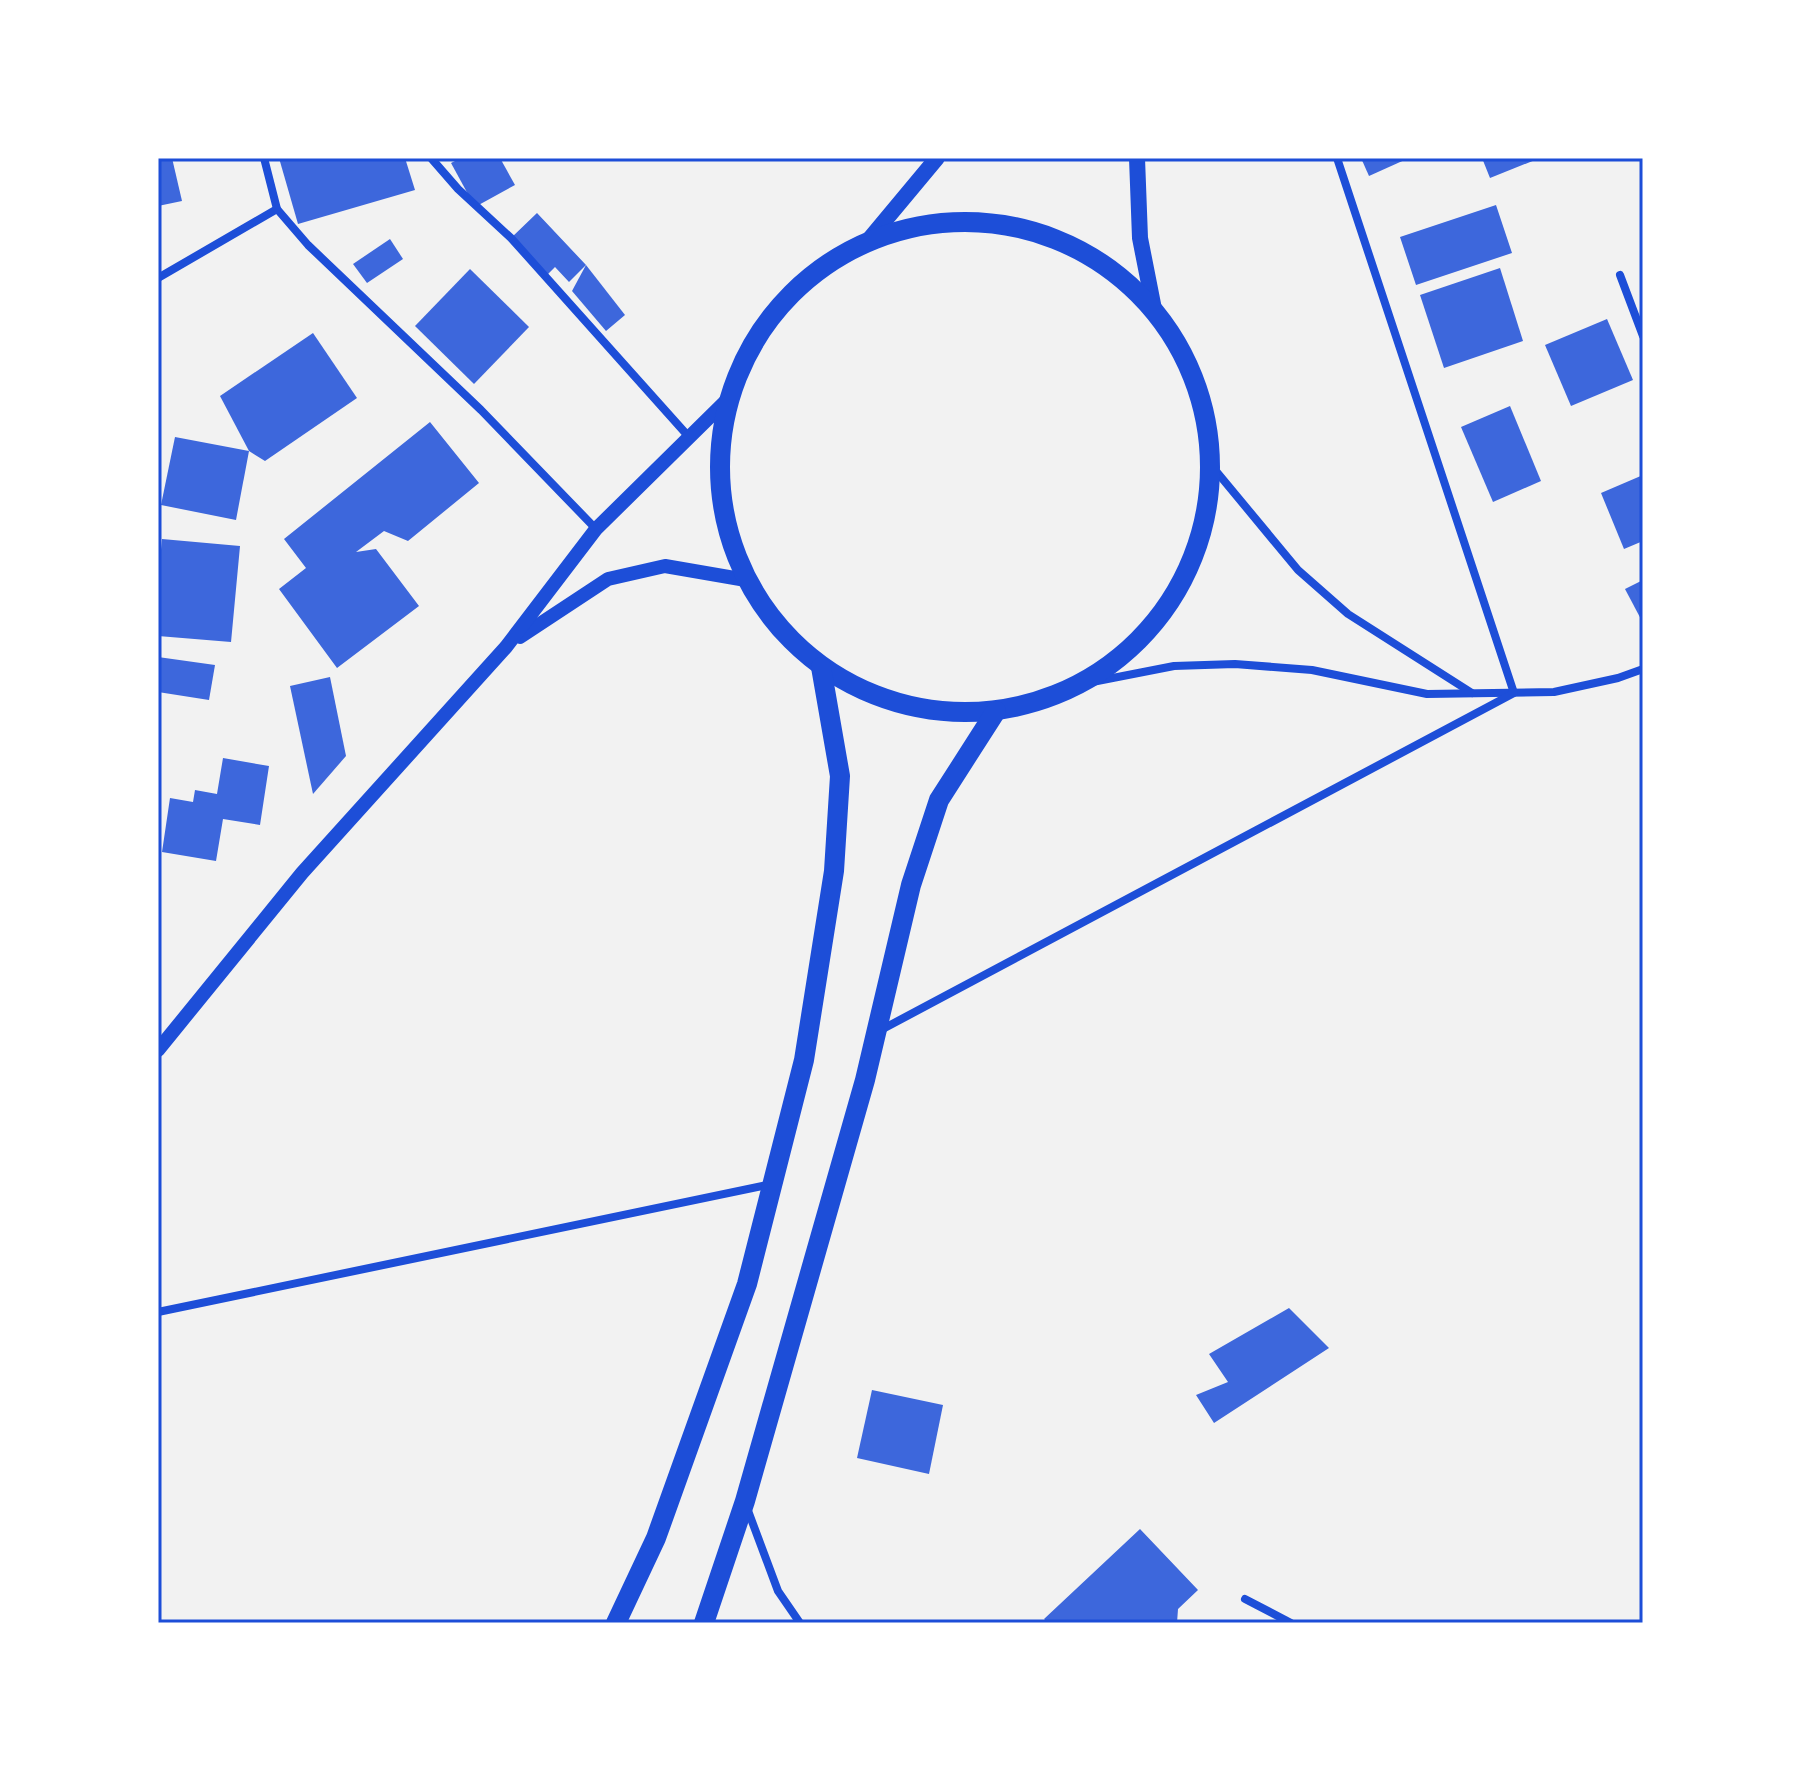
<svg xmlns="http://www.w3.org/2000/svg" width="1801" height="1781" viewBox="0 0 1801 1781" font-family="'Source Sans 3',sans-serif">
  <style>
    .building { fill: #3d67dc }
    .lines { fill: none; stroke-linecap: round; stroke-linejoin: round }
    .minor { stroke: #1d4ed8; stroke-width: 8 }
    .tertiary { stroke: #1d4ed8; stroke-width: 14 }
    .secondary { stroke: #1d4ed8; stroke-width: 16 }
    .primary { stroke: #1d4ed8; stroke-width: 20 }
    .neatline { fill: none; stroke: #1d4ed8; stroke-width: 3 }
  </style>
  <rect width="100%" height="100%" fill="#f2f2f2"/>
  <g class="building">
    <path d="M158,158H172L182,201L158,206Z"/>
    <path d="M279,158H405L415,190L298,224Z"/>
    <path d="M461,158H500L515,185L475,207L451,163Z"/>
    <path d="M1361,158H1409L1369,176Z"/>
    <path d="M1482,158H1540L1490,178Z"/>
    <path d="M1496,205L1512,253L1416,285L1400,237Z"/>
    <path d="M537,213L586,265L569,282L555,267L546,276L511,238Z"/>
    <path d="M390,239L403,259L367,283L353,264Z"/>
    <path d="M586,265L625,315L606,331L572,291Z"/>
    <path d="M1500,268L1523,341L1444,368L1420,295Z"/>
    <path d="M470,269L529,327L474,384L415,326Z"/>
    <path d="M1607,319L1633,380L1571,406L1545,345Z"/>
    <path d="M313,333L357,398L265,461L249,451L220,396Z"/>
    <path d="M1510,406L1541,481L1493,502L1461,427Z"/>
    <path d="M430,422L479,483L408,541L384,531L356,552L376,549L419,606L337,668L279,589L306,568L284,539Z"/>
    <path d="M175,437L249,451L236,520L161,505Z"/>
    <path d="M1643,475V541L1624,549L1601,493Z"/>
    <path d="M162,539L240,546L231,642L158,636V581Z"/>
    <path d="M1643,580V623L1625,589Z"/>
    <path d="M158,657L215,665L209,700L158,692Z"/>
    <path d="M330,677L346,756L313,794L290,686Z"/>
    <path d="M223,758L269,766L260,825L223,819L216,861L162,852L170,798L193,802L195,790L217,794Z"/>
    <path d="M1289,1308L1329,1348L1214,1423L1196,1395L1228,1382L1209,1354Z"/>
    <path d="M872,1390L943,1405L929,1474L857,1458Z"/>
    <path d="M1140,1529L1198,1590L1178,1609L1177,1623H1048L1044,1619Z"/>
  </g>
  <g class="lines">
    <g class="minor">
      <path d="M264,158L277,209L308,245L481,410L596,529"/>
      <path d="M431,158L458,189L511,238L689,437"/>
      <path d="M1620,275L1643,336"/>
      <path d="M158,278L277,209"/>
      <path d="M1211,465L1298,570L1348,614L1472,693"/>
      <path d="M1082,684L1174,666L1235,664L1312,670L1427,694L1554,692L1618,678L1643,669"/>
      <path d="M879,1031L1514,693L1337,158"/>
      <path d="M158,1312L772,1184"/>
      <path d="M747,1508L778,1591L800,1623"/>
      <path d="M1245,1599L1291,1623"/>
    </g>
    <g class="tertiary">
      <path d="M520,637L608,579L665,566L746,580"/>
      <path d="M158,1050L302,873L506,647L596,529L731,396"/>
    </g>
    <g class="secondary">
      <path d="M1137,158L1140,238L1154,309"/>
      <path d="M867,242L937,158"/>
    </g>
    <g class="primary">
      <circle cx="965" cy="467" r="245"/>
      <path d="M616,1623L656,1538L747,1284L804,1060L834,871L840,776L821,667"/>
      <path d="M704,1623L745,1501L865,1080L911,885L939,800L996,711"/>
    </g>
  </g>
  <rect width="1801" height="1781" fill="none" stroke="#ffffff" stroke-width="320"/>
  <rect x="160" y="160" width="1481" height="1461" class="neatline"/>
</svg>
